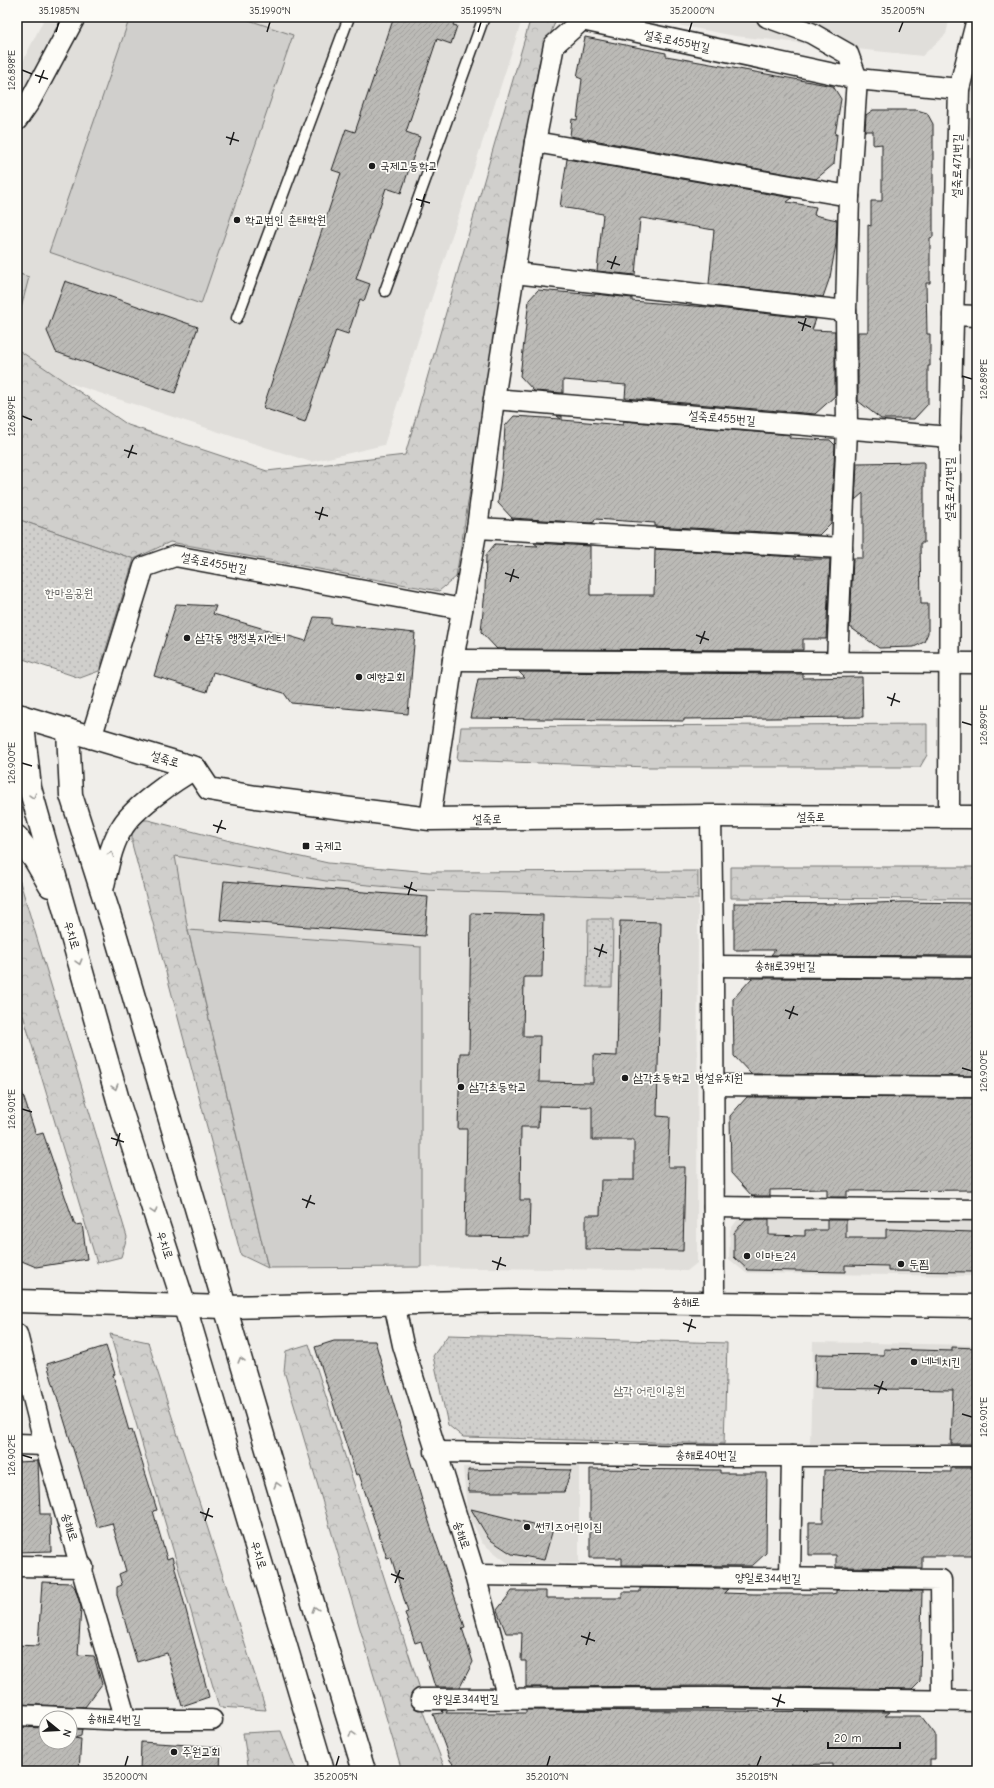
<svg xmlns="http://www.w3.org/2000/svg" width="994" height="1788" viewBox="0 0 994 1788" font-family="'Comic Neue','Poor Story',sans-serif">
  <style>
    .built { fill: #e0deda }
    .forest { fill: url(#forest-crowns); stroke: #767674 }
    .park { fill: url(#park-dots); stroke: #767674 }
    .garden { fill: #d0cfcc; stroke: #767674 }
    .building { fill: url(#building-hatch); stroke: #1c1c1c }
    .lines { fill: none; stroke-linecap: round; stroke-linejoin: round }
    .lane-casing { stroke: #1c1c1c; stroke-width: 13 }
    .street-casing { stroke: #1c1c1c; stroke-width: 23 }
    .secondary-casing { stroke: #1c1c1c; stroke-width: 25 }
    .primary-casing { stroke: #1c1c1c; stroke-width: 25 }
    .lane { stroke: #fdfcf7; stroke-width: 10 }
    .street { stroke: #fdfcf7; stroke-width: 20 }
    .secondary { stroke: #fdfcf7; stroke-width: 22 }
    .primary { stroke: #fdfcf7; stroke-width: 22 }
    .oneway { stroke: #989794 }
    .ticks { fill: none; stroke: #1c1c1c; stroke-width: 1.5 }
    .poi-dot { fill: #1c1c1c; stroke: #fdfcf7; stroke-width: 1.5 }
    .labels { text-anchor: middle; stroke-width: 3.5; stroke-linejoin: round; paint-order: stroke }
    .street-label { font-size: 12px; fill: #1c1c1c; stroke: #fdfcf7 }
    .poi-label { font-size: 12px; fill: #1c1c1c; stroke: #fdfcf7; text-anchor: start }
    .park-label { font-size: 12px; fill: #5b5b5a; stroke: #fdfcf7 }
    .neatline { fill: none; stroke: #1c1c1c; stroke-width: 1.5 }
    .ticks-label { font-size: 10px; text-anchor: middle; fill: #1c1c1c }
  </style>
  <defs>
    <pattern id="forest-crowns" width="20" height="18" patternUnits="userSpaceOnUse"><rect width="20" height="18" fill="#d0cfcc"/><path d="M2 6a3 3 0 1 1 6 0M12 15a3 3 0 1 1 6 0" fill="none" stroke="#b2b1af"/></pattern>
    <pattern id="park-dots" width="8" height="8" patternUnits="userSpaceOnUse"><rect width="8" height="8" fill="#d0cfcc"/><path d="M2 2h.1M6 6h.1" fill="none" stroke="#b2b1af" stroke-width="1.8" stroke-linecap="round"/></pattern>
    <pattern id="building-hatch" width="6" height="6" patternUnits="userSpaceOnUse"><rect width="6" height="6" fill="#bbbab6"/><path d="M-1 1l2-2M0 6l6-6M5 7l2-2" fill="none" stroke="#a09f9c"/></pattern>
  </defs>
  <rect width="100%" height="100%" fill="#f0eeea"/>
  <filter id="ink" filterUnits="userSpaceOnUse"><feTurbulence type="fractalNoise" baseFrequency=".025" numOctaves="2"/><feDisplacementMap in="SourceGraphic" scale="8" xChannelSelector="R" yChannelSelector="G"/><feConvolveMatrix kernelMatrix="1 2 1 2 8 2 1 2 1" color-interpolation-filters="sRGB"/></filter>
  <g filter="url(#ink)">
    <g class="built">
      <path d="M45,17H523L384,445L311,462L17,366V73Z"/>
      <path d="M637,17H950L946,34L922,56L735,36Z"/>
      <path d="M975,676H977V741L973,738Z"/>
      <path d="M175,856L326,881L421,890L698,899L697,1263L687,1271L421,1267L268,1268L188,930Z"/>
      <path d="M741,1215L977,1221V1276L746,1273L729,1259L730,1230Z"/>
      <path d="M813,1342L977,1345V1445L810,1444Z"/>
      <path d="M579,1465V1563H508L482,1543L467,1510L463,1467Z"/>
    </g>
    <g class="forest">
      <path d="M531,17H557L539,63L456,577L439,591L170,542L134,559L17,519V349L128,425L267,471L405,455Z"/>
      <path d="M17,273L29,277L17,324Z"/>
      <path d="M927,724V755L920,767H649L457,760L461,727Z"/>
      <path d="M132,820H148L242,844L328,863L429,872L698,871V899L421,890L326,881L175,856L188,930L268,1268L241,1255L132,844Z"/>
      <path d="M731,867H977V899L731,898Z"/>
      <path d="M17,876L20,882L127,1237L121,1257L97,1263L17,995Z"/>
      <path d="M110,1334L148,1342L266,1710L219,1707Z"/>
      <path d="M309,1344L419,1686L423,1712L446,1771H402L284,1371L286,1351Z"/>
      <path d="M281,1731L296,1771H249L243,1733Z"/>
    </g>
    <g class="park">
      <path d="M17,519L134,559L99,671L80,678L17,657Z"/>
      <path d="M588,919H613L612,987H587Z"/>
      <path d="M448,1335L727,1343L724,1444L463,1437L448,1425L433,1356Z"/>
    </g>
    <g class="garden">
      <path d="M130,17H240L293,35L201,304L49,252Z"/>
      <path d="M188,930L421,947V1267L268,1268Z"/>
    </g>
    <g class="building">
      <path d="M394,17H456L453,25L457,26L451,44L437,39L406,132L420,137L401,193L386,188L356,279L370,284L364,301L360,299L348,334L336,330L305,422L263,408L341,173L332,170L346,129L355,132Z"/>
      <path d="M585,37L666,53V56L833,86L841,99L835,135L837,134L834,164L816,179L570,136L572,119L577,120L582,79L577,77Z"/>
      <path d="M873,110H917L927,113L933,124V237L930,238V283H926L927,334H930V366H928V404L914,419H881L858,401V332H868V225L871,226V201H882V144L873,145V131H865L866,115Z"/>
      <path d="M567,159L792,198L787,202L816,207L814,215L837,220L836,244L830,277L823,297L709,284L714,230L642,218L640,219L635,275L597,271L603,214L560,207Z"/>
      <path d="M65,281L198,327L175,393L56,352L47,331Z"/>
      <path d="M538,290L595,295V294L632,298V301L707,307L816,319L812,330L835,331V396L815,414L625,398L626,385L563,380V393L534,391L520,376L529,300Z"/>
      <path d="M514,416L561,419L557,416H562V420L623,425V421L791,435L789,438L830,440L835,445L831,523L819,535L655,526V523L595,519L594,522L590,523L512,518L498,503L503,462L505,426Z"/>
      <path d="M924,462V543H920L921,604H928V633L924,642L914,647L879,648L850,627L853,558H863V493L855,500L857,463Z"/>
      <path d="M534,543L590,546V595H654L655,549L796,557L794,559H830L826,639H803V650L497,649L481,632L485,591L486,555L495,544L538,546Z"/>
      <path d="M176,604L216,606L213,614L306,641L314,617L331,618V624L415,633L408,714L291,703L284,693L213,672L207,692L154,676Z"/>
      <path d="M519,672L803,674V678L862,677L863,717L684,719V721L470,718L478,679L525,678Z"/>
      <path d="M224,881L428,897L425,936L220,920Z"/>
      <path d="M902,902L977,903V956L771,955L775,950H734V903L852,904Z"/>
      <path d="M471,913L543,915L542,977H524L523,1036H540L539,1082L593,1083V1055L617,1056L620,921L661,922L657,1116L670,1117L668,1167H685L683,1251L586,1249V1215H600L601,1180H634V1140H592V1107L539,1106L538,1127H521L520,1200H530L529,1237L465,1236L467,1129H458L460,1053H469Z"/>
      <path d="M752,978L977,979V1076L751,1074L734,1056L733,999Z"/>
      <path d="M17,1089H21L36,1135L43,1133L75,1225L82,1224L87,1259L36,1267L17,1259Z"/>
      <path d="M747,1097L977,1098V1190L847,1191V1197H827V1189L770,1190V1196H752L731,1173L730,1116Z"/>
      <path d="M746,1219H769V1235L805,1236V1230H827V1220H846V1238H886V1229L973,1232V1272L888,1271V1266L845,1265V1272L748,1270L734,1257V1233Z"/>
      <path d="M334,1341H375L424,1507L465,1627L462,1628L473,1662L460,1687H435L421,1641L415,1643L405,1613L408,1612L391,1557L387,1558L359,1474L356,1475L315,1347Z"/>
      <path d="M106,1346L115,1374L113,1375L129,1431L132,1430L157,1510L153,1511L167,1559L172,1557L209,1697L182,1706L167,1653L137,1662L117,1595V1587L122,1585L119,1574L126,1571L112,1523L97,1527L47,1364Z"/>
      <path d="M952,1347L977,1348V1444H951L953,1390L815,1388L816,1354L884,1355V1349L952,1351Z"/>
      <path d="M38,1461L40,1514H50L51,1551L17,1552V1462Z"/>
      <path d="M951,1468H977V1556H922V1568L836,1567V1555H809V1522H823L824,1470L951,1472Z"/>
      <path d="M520,1469L571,1470L564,1492H469L468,1470Z"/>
      <path d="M590,1469L720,1470V1473H767L766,1553L752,1566L622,1565V1558H590Z"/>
      <path d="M471,1509L553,1529L544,1560L512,1554L489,1539Z"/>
      <path d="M42,1582L71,1583L75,1588L81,1607L78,1655L94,1656L102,1684L85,1707L17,1704V1645L38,1646Z"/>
      <path d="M640,1588L728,1589L724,1593L754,1594H832L836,1593V1590L922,1591L920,1681L912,1689L715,1686L526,1687V1661H521L522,1633H506L497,1610L512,1591H546V1598H622V1592H640Z"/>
      <path d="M442,1710H448L446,1713H526V1710L890,1712L885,1716H921L935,1734V1759H930V1771H832V1764L791,1765L792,1771H750V1766L651,1770V1768L592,1767L456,1768L450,1760L433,1714L443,1713Z"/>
      <path d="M17,1727L46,1728V1742H70V1729H82L81,1736L74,1738L81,1739L79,1771H17Z"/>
      <path d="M141,1742L221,1747L220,1771H140Z"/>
    </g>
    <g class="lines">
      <g class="lane-casing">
        <g id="lane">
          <path d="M385,291L484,17"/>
          <path d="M237,318L349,17"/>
        </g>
      </g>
      <g class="street-casing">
        <g id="street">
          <path d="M767,17L811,33L848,54L857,79L849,196L846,311L847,429L837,662"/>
          <path d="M17,120L30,101L75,17"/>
          <path d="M535,142L849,196"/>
          <path d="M515,273L846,311"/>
          <path d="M953,315L977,316"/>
          <path d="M494,399L950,437"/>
          <path d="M477,528L842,548"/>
          <path d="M453,660L977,663"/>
          <path d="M91,738L144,567L175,556L462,609"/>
          <path d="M711,816L713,966L714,1302"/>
          <path d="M949,817L950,437L959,89L977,19"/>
          <path d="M430,819L453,660L477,528L494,399L535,142L554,45L582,20L857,79L959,89"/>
          <path d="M713,966L977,968"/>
          <path d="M713,1085L977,1087"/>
          <path d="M714,1207L977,1210"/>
          <path d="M394,1303L403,1345L475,1575L508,1699"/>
          <path d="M17,1334L45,1445L126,1720"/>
          <path d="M17,1444L45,1445"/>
          <path d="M435,1452L723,1456H977"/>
          <path d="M17,1566L83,1567"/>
          <path d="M475,1575L941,1580L942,1700"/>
          <path d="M790,1578L792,1456"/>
          <path d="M421,1699L715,1698L977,1701"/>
          <path d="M17,1715L126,1720H212"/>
        </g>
      </g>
      <g class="secondary-casing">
        <g id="secondary">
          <path d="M17,715L195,768L209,789L256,797L430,819L711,816L977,817"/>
          <path d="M22,716L30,788L120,1107L185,1307L323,1771"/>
          <path d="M68,730L71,795L113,926L287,1517L364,1771"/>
          <path d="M17,837L35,860L50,886"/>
          <path d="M102,890C107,869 110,845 123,826C135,807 175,779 195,768"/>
          <path d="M17,1301L226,1307L518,1301L977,1306"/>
        </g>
      </g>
      <g class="primary-casing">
        <g id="primary">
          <path d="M362,1767L365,1771"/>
          <path d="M320,1771L321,1763"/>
        </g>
      </g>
      <use href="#lane" class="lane"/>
      <use href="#street" class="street"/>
      <use href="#secondary" class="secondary"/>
      <use href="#primary" class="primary"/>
    </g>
    <defs><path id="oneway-chevron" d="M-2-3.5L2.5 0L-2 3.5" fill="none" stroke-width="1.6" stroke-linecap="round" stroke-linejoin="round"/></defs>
    <g class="oneway">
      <use href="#oneway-chevron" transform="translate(33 796) rotate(74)"/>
      <use href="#oneway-chevron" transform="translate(111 854) rotate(-69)"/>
      <use href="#oneway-chevron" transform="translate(79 962) rotate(74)"/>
      <use href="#oneway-chevron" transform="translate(115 1087) rotate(74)"/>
      <use href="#oneway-chevron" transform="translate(154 1211) rotate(72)"/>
      <use href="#oneway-chevron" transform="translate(241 1360) rotate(-106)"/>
      <use href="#oneway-chevron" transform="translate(277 1485) rotate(-106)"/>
      <use href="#oneway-chevron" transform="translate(315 1609) rotate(-107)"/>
      <use href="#oneway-chevron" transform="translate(352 1734) rotate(-107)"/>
    </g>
  </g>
  <path class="ticks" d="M56,32L59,22M267,32L270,22M478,32L481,22M689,32L692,22M899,32L903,22M22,70L32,74M35,75L48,79M39,83L44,70M226,137L239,141M230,145L234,132M416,199L430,203M421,207L425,194M607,261L620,265M611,269L616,256M798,322L811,327M802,331L806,318M962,376L972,379M22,416L32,420M124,450L137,454M128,458L133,445M315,512L328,516M319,520L323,507M505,573L519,578M510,582L514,569M696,635L709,640M700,644L705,631M887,697L900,702M891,706L895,693M962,722L972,725M22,763L32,766M213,825L226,829M217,833L222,820M404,886L417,891M408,895L412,882M594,948L607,953M599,957L603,944M785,1010L798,1015M789,1019L794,1006M962,1068L972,1071M22,1109L32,1112M111,1138L124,1142M116,1146L120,1133M302,1199L315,1204M306,1208L311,1195M492,1261L506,1266M497,1270L501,1257M683,1323L696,1328M688,1332L692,1319M874,1385L887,1390M878,1394L883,1381M962,1414L972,1417M22,1455L32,1458M200,1512L213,1517M205,1521L209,1508M391,1574L404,1579M395,1583L400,1570M581,1636L595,1641M586,1645L590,1632M772,1698L785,1703M777,1707L781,1694M125,1766L128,1756M336,1766L339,1756M547,1766L550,1756M757,1766L761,1756"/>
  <g class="poi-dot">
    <circle cx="372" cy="166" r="4"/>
    <circle cx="237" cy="220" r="4"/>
    <circle cx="187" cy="638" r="4"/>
    <circle cx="359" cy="677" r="4"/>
    <rect x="302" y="842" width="8" height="8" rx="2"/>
    <circle cx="625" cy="1078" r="4"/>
    <circle cx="461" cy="1087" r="4"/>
    <circle cx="747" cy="1256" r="4"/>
    <circle cx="901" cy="1264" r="4"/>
    <circle cx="914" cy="1362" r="4"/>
    <circle cx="527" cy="1527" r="4"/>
    <circle cx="174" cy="1752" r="4"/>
  </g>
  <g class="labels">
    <g class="street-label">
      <text transform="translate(677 41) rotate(12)" y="4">설죽로455번길</text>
      <text transform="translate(957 166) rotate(-89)" y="4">설죽로471번길</text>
      <text transform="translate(722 418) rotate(5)" y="4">설죽로455번길</text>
      <text transform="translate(950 489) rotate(-90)" y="4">설죽로471번길</text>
      <text transform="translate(214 563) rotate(11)" y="4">설죽로455번길</text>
      <text transform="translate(165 759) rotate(16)" y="4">설죽로</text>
      <text x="811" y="821">설죽로</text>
      <text transform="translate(487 819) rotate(-1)" y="4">설죽로</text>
      <text transform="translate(72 935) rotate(74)" y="4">우치로</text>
      <text transform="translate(785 966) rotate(1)" y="4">송해로39번길</text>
      <text transform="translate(165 1245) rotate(72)" y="4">우치로</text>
      <text x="686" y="1306">송해로</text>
      <text transform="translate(706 1455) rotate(1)" y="4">송해로40번길</text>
      <text transform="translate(70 1527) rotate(73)" y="4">송해로</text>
      <text transform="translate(462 1535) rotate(72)" y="4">송해로</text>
      <text transform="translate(259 1555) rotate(73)" y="4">우치로</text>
      <text transform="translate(768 1578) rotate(1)" y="4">양일로344번길</text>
      <text x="466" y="1703">양일로344번길</text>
      <text transform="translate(114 1719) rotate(2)" y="4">송해로4번길</text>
    </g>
    <g class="poi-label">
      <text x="380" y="170">국제고등학교</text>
      <text x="245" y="224">학교법인 춘태학원</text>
      <text x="195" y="642">삼각동 행정복지센터</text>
      <text x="367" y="681">예향교회</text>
      <text x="314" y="850">국제고</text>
      <text x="633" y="1082">삼각초등학교 병설유치원</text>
      <text x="469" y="1091">삼각초등학교</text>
      <text x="755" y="1260">이마트24</text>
      <text x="909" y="1268">두찜</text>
      <text x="922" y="1366">네네치킨</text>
      <text x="535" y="1531">썬키즈어린이집</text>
      <text x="182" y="1756">주원교회</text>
    </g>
    <g class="park-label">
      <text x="69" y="597">한마음공원</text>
      <text x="649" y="1395">삼각 어린이공원</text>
    </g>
  </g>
  <rect width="994" height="1788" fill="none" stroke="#fdfcf7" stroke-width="44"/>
  <g transform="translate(58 1730) rotate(108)"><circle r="19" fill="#fdfcf7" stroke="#a3a29f"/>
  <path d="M0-3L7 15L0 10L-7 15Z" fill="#1c1c1c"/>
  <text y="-6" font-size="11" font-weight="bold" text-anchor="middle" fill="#1c1c1c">N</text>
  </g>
  <path d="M828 1742v6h72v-6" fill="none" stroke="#1c1c1c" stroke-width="2"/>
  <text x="834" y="1742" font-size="12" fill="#1c1c1c" stroke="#fdfcf7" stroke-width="3" paint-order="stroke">20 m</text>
  <rect x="22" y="22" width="950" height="1744" class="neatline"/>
  <g class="ticks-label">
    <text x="59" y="14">35.1985°N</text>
    <text x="270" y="14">35.1990°N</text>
    <text x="481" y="14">35.1995°N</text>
    <text x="692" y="14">35.2000°N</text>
    <text x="903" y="14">35.2005°N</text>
    <text transform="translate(11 70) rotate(-90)" y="4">126.898°E</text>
    <text transform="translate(983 379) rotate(-90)" y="4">126.898°E</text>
    <text transform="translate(11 416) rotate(-90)" y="4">126.899°E</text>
    <text transform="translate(983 725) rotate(-90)" y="4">126.899°E</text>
    <text transform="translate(11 763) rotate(-90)" y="4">126.900°E</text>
    <text transform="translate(983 1071) rotate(-90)" y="4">126.900°E</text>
    <text transform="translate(11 1109) rotate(-90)" y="4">126.901°E</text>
    <text transform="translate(983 1417) rotate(-90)" y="4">126.901°E</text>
    <text transform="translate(11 1455) rotate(-90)" y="4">126.902°E</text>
    <text x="125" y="1780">35.2000°N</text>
    <text x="336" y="1780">35.2005°N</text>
    <text x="547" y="1780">35.2010°N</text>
    <text x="757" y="1780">35.2015°N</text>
  </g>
</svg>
